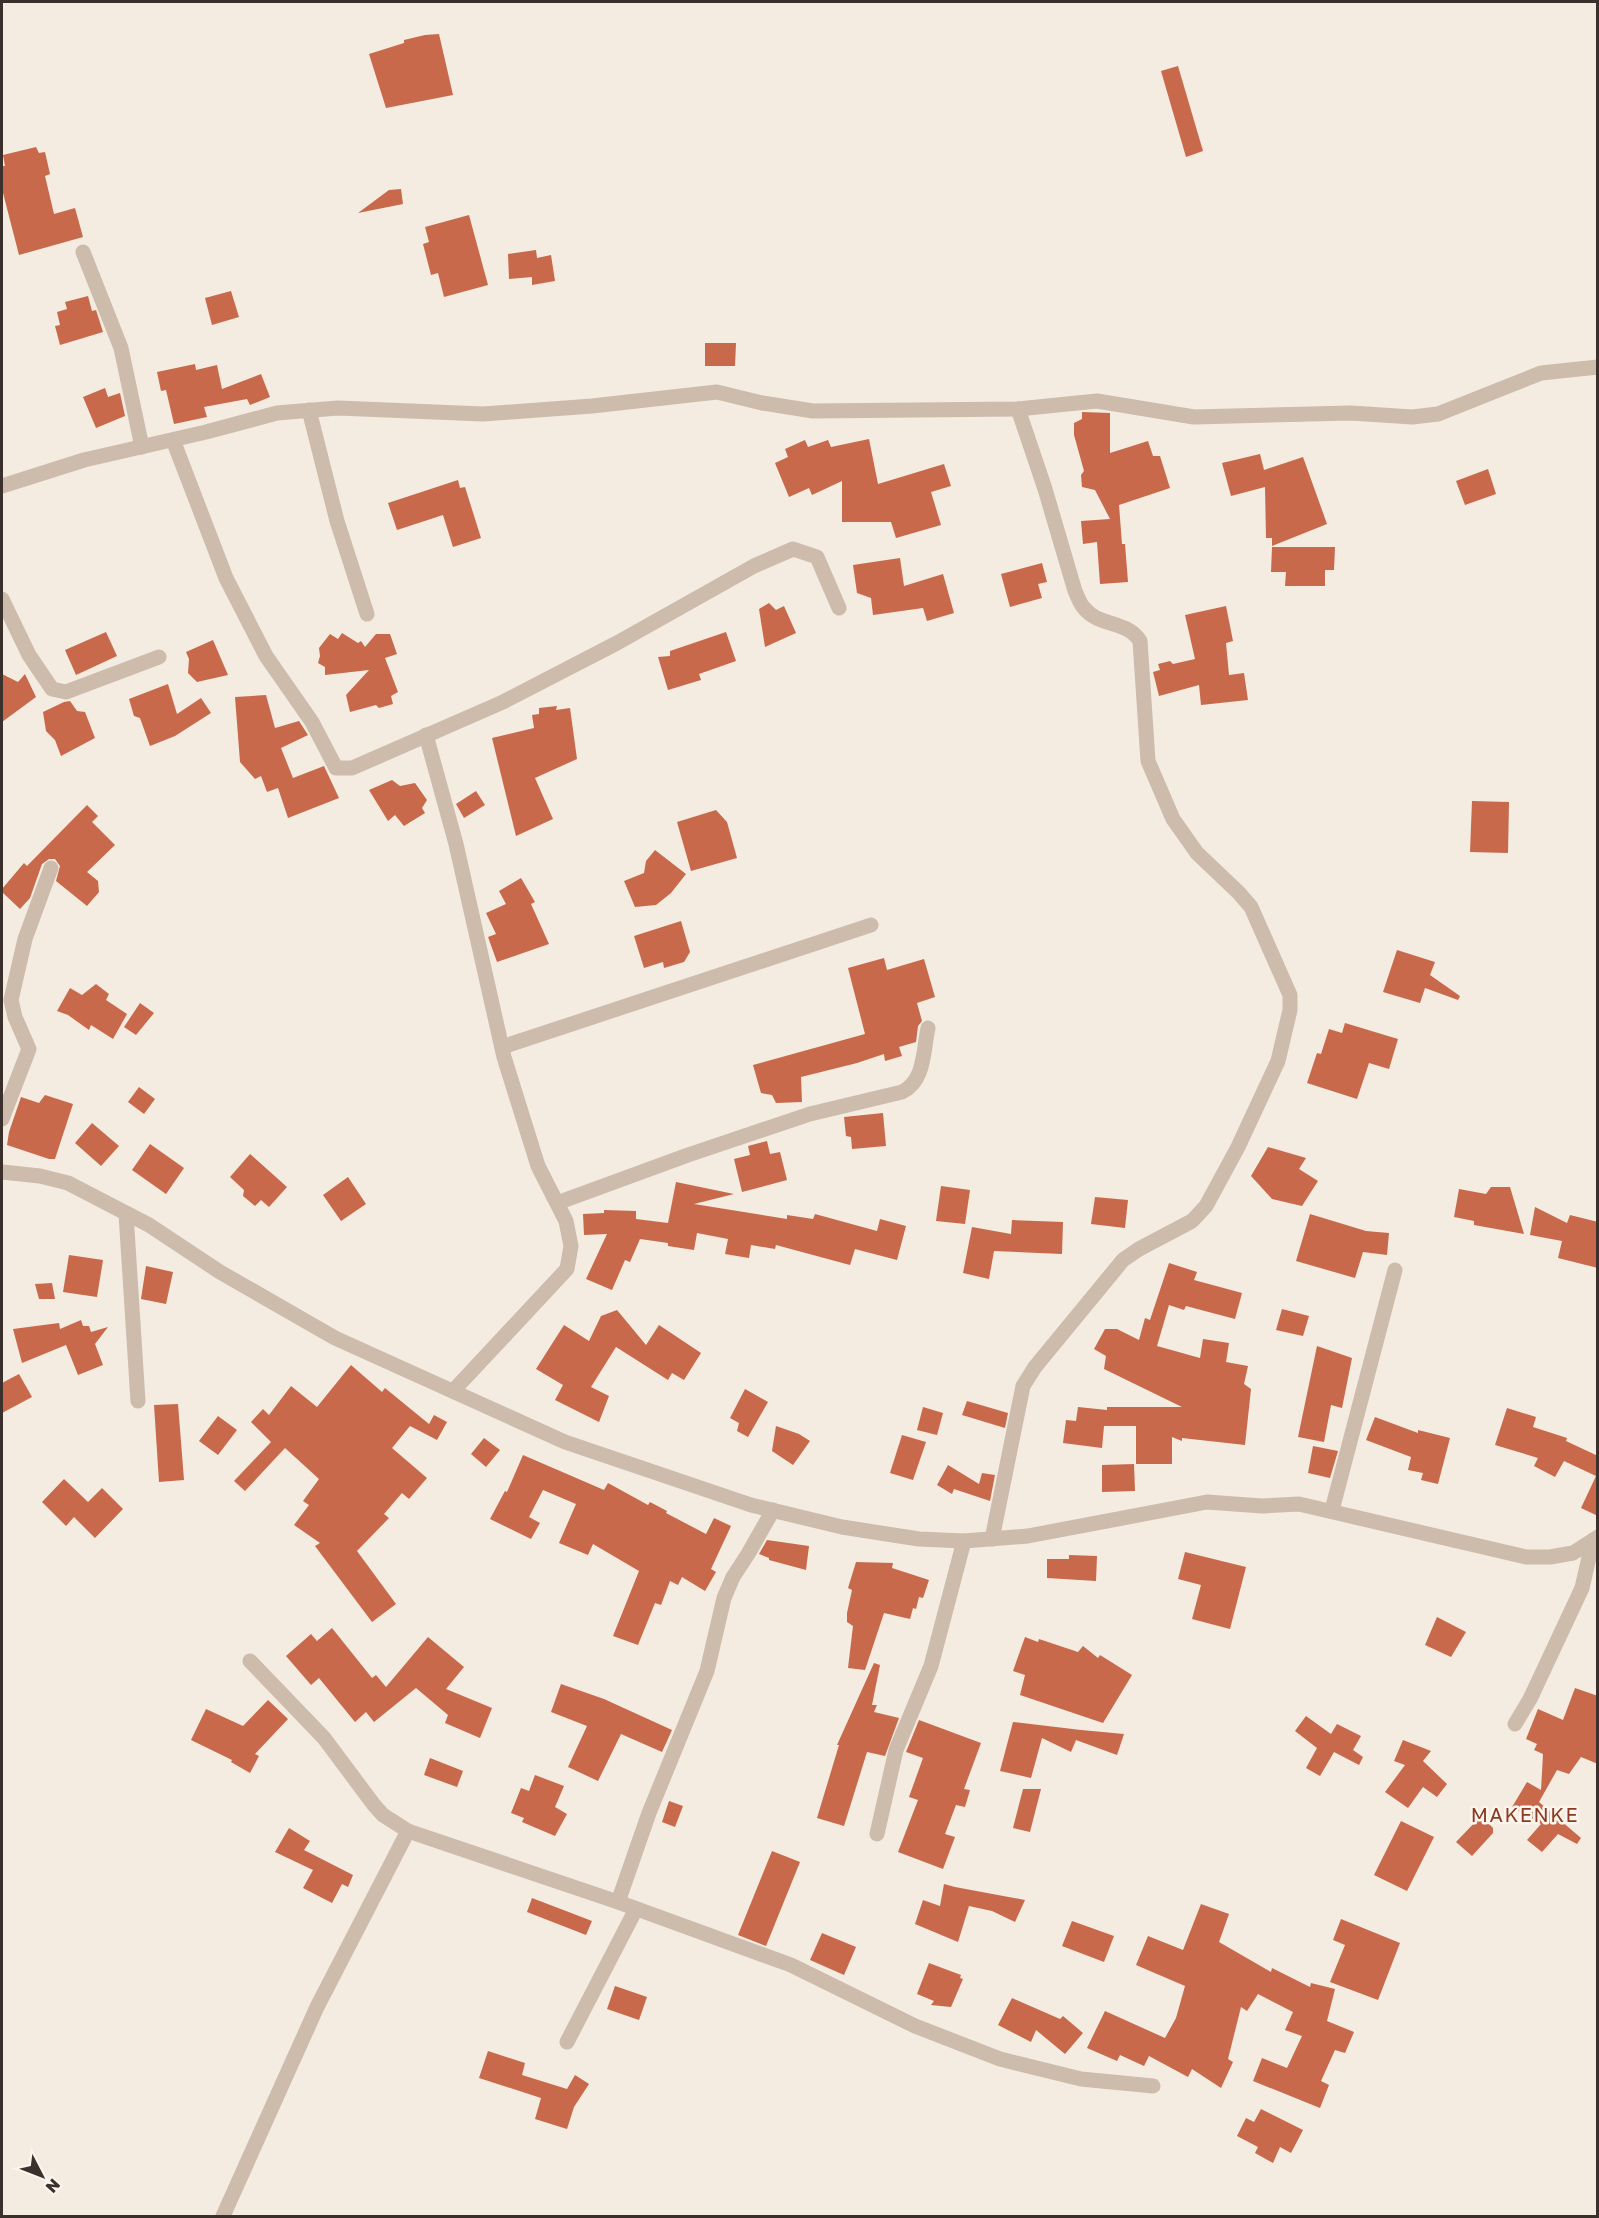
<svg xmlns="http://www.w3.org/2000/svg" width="1599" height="2218" viewBox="0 0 1599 2218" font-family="'Golos Text',sans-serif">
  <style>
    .building { fill: #c8694b }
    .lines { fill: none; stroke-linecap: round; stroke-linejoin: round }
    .street { stroke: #cdbbac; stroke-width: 15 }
    .labels { text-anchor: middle; stroke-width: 5; stroke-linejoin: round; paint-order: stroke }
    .quarter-label { font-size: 20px; letter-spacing: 1.5px; fill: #8c3b22; stroke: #fbf5ee }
  </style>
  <rect width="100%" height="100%" fill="#f4ebe1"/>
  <g class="building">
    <path d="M439,34L453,95L386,108L369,54L404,43V40L425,35Z"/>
    <path d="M1178,66L1203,151L1186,157L1161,71Z"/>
    <path d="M36,147L39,153L45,152L50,174L45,176L54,214L75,208L83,237L19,255L2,189V166H5L3,155Z"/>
    <path d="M401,189L403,204L358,213L389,190Z"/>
    <path d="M469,215L488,285L444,297L438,273L431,275L423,244L429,242L425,227Z"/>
    <path d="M536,250L537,258L551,255L555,281L532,285V277L509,279L508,254Z"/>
    <path d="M231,291L239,317L212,325L205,298Z"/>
    <path d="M88,296L92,311L96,310L103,332L60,345L55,326L60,325L57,312L67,309L65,302Z"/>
    <path d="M705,343H736L735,366H705Z"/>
    <path d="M195,364L196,370L217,365L222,389L261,374L270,397L250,405L247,399L204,407L207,417L174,424L166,390L161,391L157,372Z"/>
    <path d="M105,388L108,397L120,393L125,416L96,428L83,397Z"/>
    <path d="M1082,412L1110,413V453L1148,441L1153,456H1160L1170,488L1119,505L1122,544H1125L1128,582L1100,584L1097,542L1083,544L1081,521L1110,519L1095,490L1082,487L1081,475L1084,471L1074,435V423L1082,419Z"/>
    <path d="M869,439L878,484L944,464L951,486L931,492L941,525L896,538L891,522H842V481L812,495L809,488L789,497L775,463L788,457L785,449L805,440L808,447L828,440L831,447Z"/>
    <path d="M1260,454L1264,470L1303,457L1327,524L1272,546V538H1266L1265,487L1231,496L1222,463Z"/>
    <path d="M1488,469L1496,494L1465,505L1456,481Z"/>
    <path d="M458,480L460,488L465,487L481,538L453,547L443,515L397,530L388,503Z"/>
    <path d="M1272,547H1335L1334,570H1325V586H1285L1286,572H1271Z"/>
    <path d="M900,558L904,586L943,574L954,613L927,621L923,608L873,615L871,598L857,593L853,565Z"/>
    <path d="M1042,563L1047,582L1038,584L1042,598L1010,607L1001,574Z"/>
    <path d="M769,603L776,610L784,606L796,633L765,647L759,609Z"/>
    <path d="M1226,606L1233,641L1226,643L1229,675L1244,673L1248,700L1201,705L1199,685L1159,696L1153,672L1160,670L1158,664L1170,661L1173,664L1195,659L1185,615Z"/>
    <path d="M106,632L117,656L76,675L65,650Z"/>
    <path d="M726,632L736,661L699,674L701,680L668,690L658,657L670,656V651Z"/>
    <path d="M342,633L358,643L361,641L365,647L376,634H390L397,654L385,658L398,692L391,696L393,704L379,708L376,705L350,712L346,695L369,670L325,675V667L318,663L320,656L319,648L330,634L338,639Z"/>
    <path d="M213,640L228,675L197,682L188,673L189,659L186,652Z"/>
    <path d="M2,674L18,682L25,674L36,697L2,722Z"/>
    <path d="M168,684L177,714L201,698L211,713L175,736L150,746L140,718L134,716L129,699Z"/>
    <path d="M266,695L275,728L299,721L308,735L281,748L293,778L324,766L339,798L288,818L278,788L267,792L261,776L255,779L240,762L235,697Z"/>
    <path d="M70,701L77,711L85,712L95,738L61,756L55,740L46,731L43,712L64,702Z"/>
    <path d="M557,706L556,710L570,708L577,759L535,778L553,819L516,836L492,738L534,728L532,715L539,714V708Z"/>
    <path d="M392,780L400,786L415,783L427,800L422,808L425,813L404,826L395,815L388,821L369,790Z"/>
    <path d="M476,791L485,805L464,818L456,804Z"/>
    <path d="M1472,801L1509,802L1508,853L1470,852Z"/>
    <path d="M87,805L98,816L92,822L115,845L87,872L98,881L99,892L87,906L56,881L60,866L55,859H49L42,864L30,898L20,909L2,892V889L24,863L27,866Z"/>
    <path d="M716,810L727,822L737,858L691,871L677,822Z"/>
    <path d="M655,850L686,874L671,893L656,905L635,907L624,881L644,873L646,861Z"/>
    <path d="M521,878L535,902L531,904L549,944L497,962L488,937L496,934L486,913L506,904L499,891Z"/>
    <path d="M681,921L690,952L684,962L664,968L663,962L644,968L634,936Z"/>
    <path d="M1397,950L1435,962L1430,975L1460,996L1458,1000L1425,988L1420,1003L1383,992Z"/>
    <path d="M884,958L887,970L924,959L935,997L917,1003L922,1021L918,1026L916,1042L899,1047L902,1056L885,1061L884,1054L857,1063L801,1077L802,1102L776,1103L772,1095L761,1093L753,1065L865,1034L848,968Z"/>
    <path d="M96,984L109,994L106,1000L127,1014L113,1039L91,1025L89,1030L68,1015L57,1011L70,988L82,995Z"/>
    <path d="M140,1003L154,1013L136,1035L124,1027Z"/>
    <path d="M1345,1023L1398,1039L1389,1069L1369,1063L1357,1099L1307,1083L1317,1053L1321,1054L1329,1029L1342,1033Z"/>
    <path d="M139,1087L155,1099L144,1114L128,1102Z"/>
    <path d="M45,1095L73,1104L55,1159H49L7,1145L9,1132L21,1097L39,1103Z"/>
    <path d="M883,1113L886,1146L852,1149L851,1137L846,1136L844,1117Z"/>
    <path d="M92,1123L119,1146L101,1166L75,1143Z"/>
    <path d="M767,1141L770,1154L780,1152L787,1180L742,1192L734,1159L750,1155L748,1146Z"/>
    <path d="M150,1144L184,1168L166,1194L132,1170Z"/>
    <path d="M1268,1147L1306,1158L1299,1169L1318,1181L1302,1206L1272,1199L1251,1176Z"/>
    <path d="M250,1154L287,1187L269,1207L261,1200L255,1206L243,1196L244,1190L230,1177Z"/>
    <path d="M348,1177L366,1204L341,1221L323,1195Z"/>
    <path d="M676,1182L734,1194L694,1204L787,1219V1215L813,1219L815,1214L877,1231L880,1219L906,1226L897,1260L855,1249L850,1265L776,1245L775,1249L751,1245L749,1258L725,1254L728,1239L697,1233L694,1250L668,1246V1243L640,1239L630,1262L625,1260L612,1290L586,1279L607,1234L584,1235L583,1214L604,1213V1210L636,1211V1219L668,1223Z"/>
    <path d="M941,1186L970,1190L965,1224L936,1221Z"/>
    <path d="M1491,1187H1510L1524,1234L1474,1225V1221L1454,1217L1459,1189L1486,1194Z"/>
    <path d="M1095,1197L1128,1200L1125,1228L1091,1224Z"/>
    <path d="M1535,1207L1567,1223L1570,1215L1598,1222V1268L1558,1258L1562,1241L1530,1235Z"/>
    <path d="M1310,1214L1366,1231L1389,1233L1387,1255L1363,1252L1355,1278L1296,1261Z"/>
    <path d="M1012,1220L1063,1222L1062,1254L994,1251L989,1279L963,1273L972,1227L1011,1234Z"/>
    <path d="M69,1255L103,1260L97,1297L63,1292Z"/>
    <path d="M1169,1263L1197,1272L1194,1280L1242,1293L1235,1319L1186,1306L1184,1310L1169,1305L1157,1346L1200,1358L1203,1339L1229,1343L1226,1362L1248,1366L1244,1384L1251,1389L1245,1445L1182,1438V1441L1172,1437V1464H1136V1426H1104L1102,1448L1063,1443L1066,1420L1076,1421L1078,1407L1107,1410V1407H1182L1104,1369L1106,1356L1094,1349L1105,1329H1117L1139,1340L1145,1318L1150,1320Z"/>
    <path d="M146,1266L173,1272L166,1304L141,1299Z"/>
    <path d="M52,1283L55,1299H39L35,1284Z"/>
    <path d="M1282,1309L1309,1316L1303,1336L1276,1330Z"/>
    <path d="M617,1310L646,1345L659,1325L701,1353L684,1380L672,1373L668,1380L616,1347L591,1387L609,1396L599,1422L555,1400L563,1385L536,1369L564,1325L589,1341L601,1316Z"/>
    <path d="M81,1320L83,1326H89L91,1332L108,1327L95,1344L103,1365L78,1375L66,1345L22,1363L13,1329L59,1323L60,1329Z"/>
    <path d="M1317,1346L1352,1358L1342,1408L1331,1405L1324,1442L1298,1437Z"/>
    <path d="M351,1365L382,1392L385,1388L429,1424L434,1415L447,1422L437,1440L410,1426L392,1448L427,1478L409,1499L402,1493L384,1514L389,1518L357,1551L396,1604L372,1622L315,1546L320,1543L294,1525L309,1505L303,1501L319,1479L285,1448L245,1491L234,1481L271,1442L251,1422L263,1409L269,1415L291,1386L317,1407Z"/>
    <path d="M19,1374L32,1397L2,1413V1383Z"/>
    <path d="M745,1389L768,1402L748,1437L737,1431L739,1423L730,1418Z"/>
    <path d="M967,1401L1008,1413L1005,1428L962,1415Z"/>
    <path d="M178,1404L184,1480L159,1482L154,1405Z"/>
    <path d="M923,1407L943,1413L937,1435L917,1430Z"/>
    <path d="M1507,1408L1536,1417L1533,1427L1567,1438L1566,1441L1598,1456V1516L1581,1508L1596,1476L1564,1461L1555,1477L1534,1466L1538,1458L1495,1445Z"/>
    <path d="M218,1416L237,1430L218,1455L199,1441Z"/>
    <path d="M1375,1417L1418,1433V1430L1450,1438L1438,1484L1421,1480L1423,1473L1408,1470L1411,1457L1366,1440Z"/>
    <path d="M776,1426L799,1434L810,1441L793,1465L772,1451Z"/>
    <path d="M902,1435L926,1442L913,1480L890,1473Z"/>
    <path d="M484,1438L500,1450L486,1467L471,1454Z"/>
    <path d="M1313,1446L1338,1451L1330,1478L1308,1473Z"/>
    <path d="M523,1455L604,1490L608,1483L648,1505L650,1502L667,1511L666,1513L706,1534L714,1518L731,1526L711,1569L716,1572L705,1591L682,1577L678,1585L670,1581L661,1605L655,1603L638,1645L613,1636L639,1571L593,1544L588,1555L559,1543L576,1504L543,1490L529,1517L540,1523L531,1539L490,1519L505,1491L507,1492Z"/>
    <path d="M1134,1464L1135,1491L1102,1492V1465Z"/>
    <path d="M948,1465L979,1484L982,1473L995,1475L990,1501L954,1489L952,1494L937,1485Z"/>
    <path d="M64,1479L88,1502L102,1488L123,1509L95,1538L74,1517L66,1526L42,1502Z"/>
    <path d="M767,1540L809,1546L806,1570L769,1560V1558L759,1554Z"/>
    <path d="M1185,1552L1246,1567L1230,1629L1192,1619L1201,1585L1178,1579Z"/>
    <path d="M1069,1555L1097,1556L1096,1581L1047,1578V1559H1069Z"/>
    <path d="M856,1562L893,1563L892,1568L929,1580L923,1598L919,1597L916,1609L913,1608L910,1619L884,1613L865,1670L848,1668L853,1626L847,1622V1613L852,1590L848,1588Z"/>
    <path d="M1437,1617L1466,1632L1451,1657L1425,1645Z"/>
    <path d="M332,1628L372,1678L376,1675L386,1687L428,1637L464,1667L446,1689L492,1708L480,1738L445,1723L448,1715L416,1688L374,1722L366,1712L355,1722L319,1678L311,1685L286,1656L311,1634L317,1641Z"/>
    <path d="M1025,1637L1038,1642L1039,1639L1078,1652L1083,1646L1098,1658L1100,1655L1132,1675L1103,1723L1020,1695L1025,1675L1013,1671Z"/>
    <path d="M874,1663L880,1665L872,1705H877L874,1712L899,1718L885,1756L867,1752L844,1826L817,1818L839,1745H837Z"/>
    <path d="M561,1684L604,1699L672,1730L662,1752L621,1734L598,1781L568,1767L587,1726L551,1712Z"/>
    <path d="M1575,1688L1598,1696V1764L1581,1757L1569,1774L1557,1770L1539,1802L1581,1838L1577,1844L1558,1834L1542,1852L1527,1840L1541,1824L1512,1807L1527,1782L1541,1790L1543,1754L1534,1750L1537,1744L1526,1739L1538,1709L1563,1720Z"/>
    <path d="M268,1700L288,1719L255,1754L259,1756L250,1773L231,1762L232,1760L191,1740L206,1709L243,1726Z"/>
    <path d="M1306,1716L1331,1734L1337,1724L1361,1736L1353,1750L1363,1757L1359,1765L1334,1752L1320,1776L1306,1768L1317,1748L1295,1731Z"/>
    <path d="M919,1720L981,1743L964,1789L970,1790L965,1807L956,1805L945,1834L955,1837L943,1869L898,1852L918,1800L909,1797L923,1758L906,1752Z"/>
    <path d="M1013,1722L1081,1730L1124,1734L1117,1755L1076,1740L1071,1752L1042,1738L1031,1778L1000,1771Z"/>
    <path d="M1403,1740L1431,1751L1423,1761L1447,1784L1437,1797L1423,1787L1408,1808L1385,1792L1405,1765L1394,1761Z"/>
    <path d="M430,1758L463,1771L457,1787L424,1775Z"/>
    <path d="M535,1775L564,1786L555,1807L567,1814L555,1836L522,1822L524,1818L511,1813L521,1788L529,1791Z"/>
    <path d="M1023,1789H1041L1030,1832L1013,1828Z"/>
    <path d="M669,1801L683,1806L675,1827L662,1822Z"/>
    <path d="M1481,1816L1493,1828V1833L1472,1856L1456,1842Z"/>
    <path d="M1401,1821L1434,1837L1407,1891L1374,1875Z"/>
    <path d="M289,1828L310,1841L304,1850L353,1875L348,1887L342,1884L332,1903L303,1888L313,1870L275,1852Z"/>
    <path d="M772,1851L800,1862L766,1946L738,1935Z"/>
    <path d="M944,1884L955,1887L1025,1900L1015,1922L992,1911L969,1906L958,1942L915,1924L923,1900L940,1906Z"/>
    <path d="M532,1898L592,1921L586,1935L527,1912Z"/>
    <path d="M1201,1904L1229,1914L1219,1942L1271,1972L1272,1968L1310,1987L1311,1983L1335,1989L1327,2021L1354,2032L1345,2053L1335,2050L1321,2081L1329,2085L1320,2108L1253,2081L1262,2058L1287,2068L1302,2036L1285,2030L1293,2012L1258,1994L1247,2011L1241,2007L1228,2059L1233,2062L1221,2088L1192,2069L1188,2077L1149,2056L1144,2066L1120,2055L1117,2061L1087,2048L1105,2011L1165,2038L1176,2018L1185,1986L1136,1965L1148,1936L1183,1950Z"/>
    <path d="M1341,1919L1400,1943L1378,2000L1330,1982L1345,1945L1333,1940Z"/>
    <path d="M1072,1921L1114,1936L1104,1962L1062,1946Z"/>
    <path d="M822,1933L856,1947L844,1975L810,1960Z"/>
    <path d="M929,1963L961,1975L960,1978L963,1979L951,2007L931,2005L934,2001L917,1994Z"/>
    <path d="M615,1986L647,1997L639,2020L607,2009Z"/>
    <path d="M1012,1998L1060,2019L1063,2016L1083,2033L1065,2054L1036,2030L1031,2042L998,2025Z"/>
    <path d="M488,2051L525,2063L522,2075L567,2089L575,2075L589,2084L574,2107L567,2129L535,2119L541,2098L479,2078Z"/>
    <path d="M1261,2109L1303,2130L1291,2153L1280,2147L1273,2163L1255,2153L1258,2147L1237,2136L1246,2118L1254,2122Z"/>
  </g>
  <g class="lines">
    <g class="street">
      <path d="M83,252L121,348L142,447"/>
      <path d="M309,410L337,521L367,614"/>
      <path d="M173,440L226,578L266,656L312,722L336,768H352L503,702L617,643L754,566L793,549L817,557L839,608"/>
      <path d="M2,486L84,460L206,432L277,413L338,408L483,414L592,406L717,392L762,403L813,411L1018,409L1097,401L1194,417L1351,413L1412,417L1438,414L1541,373L1598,367"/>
      <path d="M2,599L29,655L52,689L66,692L159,657"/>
      <path d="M426,735L456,844L504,1057L538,1166L566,1221L571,1246L567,1269L453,1391"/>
      <path d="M502,1047L871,925"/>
      <path d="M2,1119L29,1049L15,1017L11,1000L25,939L51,868"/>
      <path d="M2,1172L40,1176L68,1183L149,1225L220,1272L335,1338L565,1442L751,1505L842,1527L919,1539L964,1541L1028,1536L1207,1502L1262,1506L1299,1504L1526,1557H1550L1573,1553L1598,1537"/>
      <path d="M557,1203L688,1155L810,1114L902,1092C925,1081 923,1051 928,1028"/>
      <path d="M126,1214L138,1401"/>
      <path d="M1332,1510L1395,1270"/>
      <path d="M992,1539L1023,1386L1035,1367L1123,1260L1139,1249L1192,1221L1206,1206L1238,1147L1278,1061L1290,1010V995L1251,907L1239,893L1197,853L1173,819L1148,761L1140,641C1127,620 1099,627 1084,608C1080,604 1078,597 1075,591L1045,489L1018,409"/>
      <path d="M250,1661L324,1738L374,1805L383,1815L408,1831L618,1902L791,1965L915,2026L1000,2059L1081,2079L1153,2086"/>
      <path d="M1515,1724L1530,1699L1582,1588L1593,1540"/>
      <path d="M877,1834L896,1750L931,1666L964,1541"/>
      <path d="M618,1902L649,1813L707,1671L724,1598L733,1577L748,1554L773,1510"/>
      <path d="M567,2042L636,1909"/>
      <path d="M223,2216L317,2007L408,1831"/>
    </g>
  </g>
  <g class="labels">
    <g class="quarter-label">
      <text x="1525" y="1822">MAKENKE</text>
    </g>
  </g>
  <rect width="1599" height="2218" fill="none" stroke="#3b302b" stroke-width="6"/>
  <g transform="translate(42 2176) rotate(132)" stroke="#fbf5ee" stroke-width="4.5" paint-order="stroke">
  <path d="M0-4.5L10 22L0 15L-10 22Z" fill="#3b302b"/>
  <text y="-9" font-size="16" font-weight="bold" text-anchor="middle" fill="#3b302b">N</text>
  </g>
</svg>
